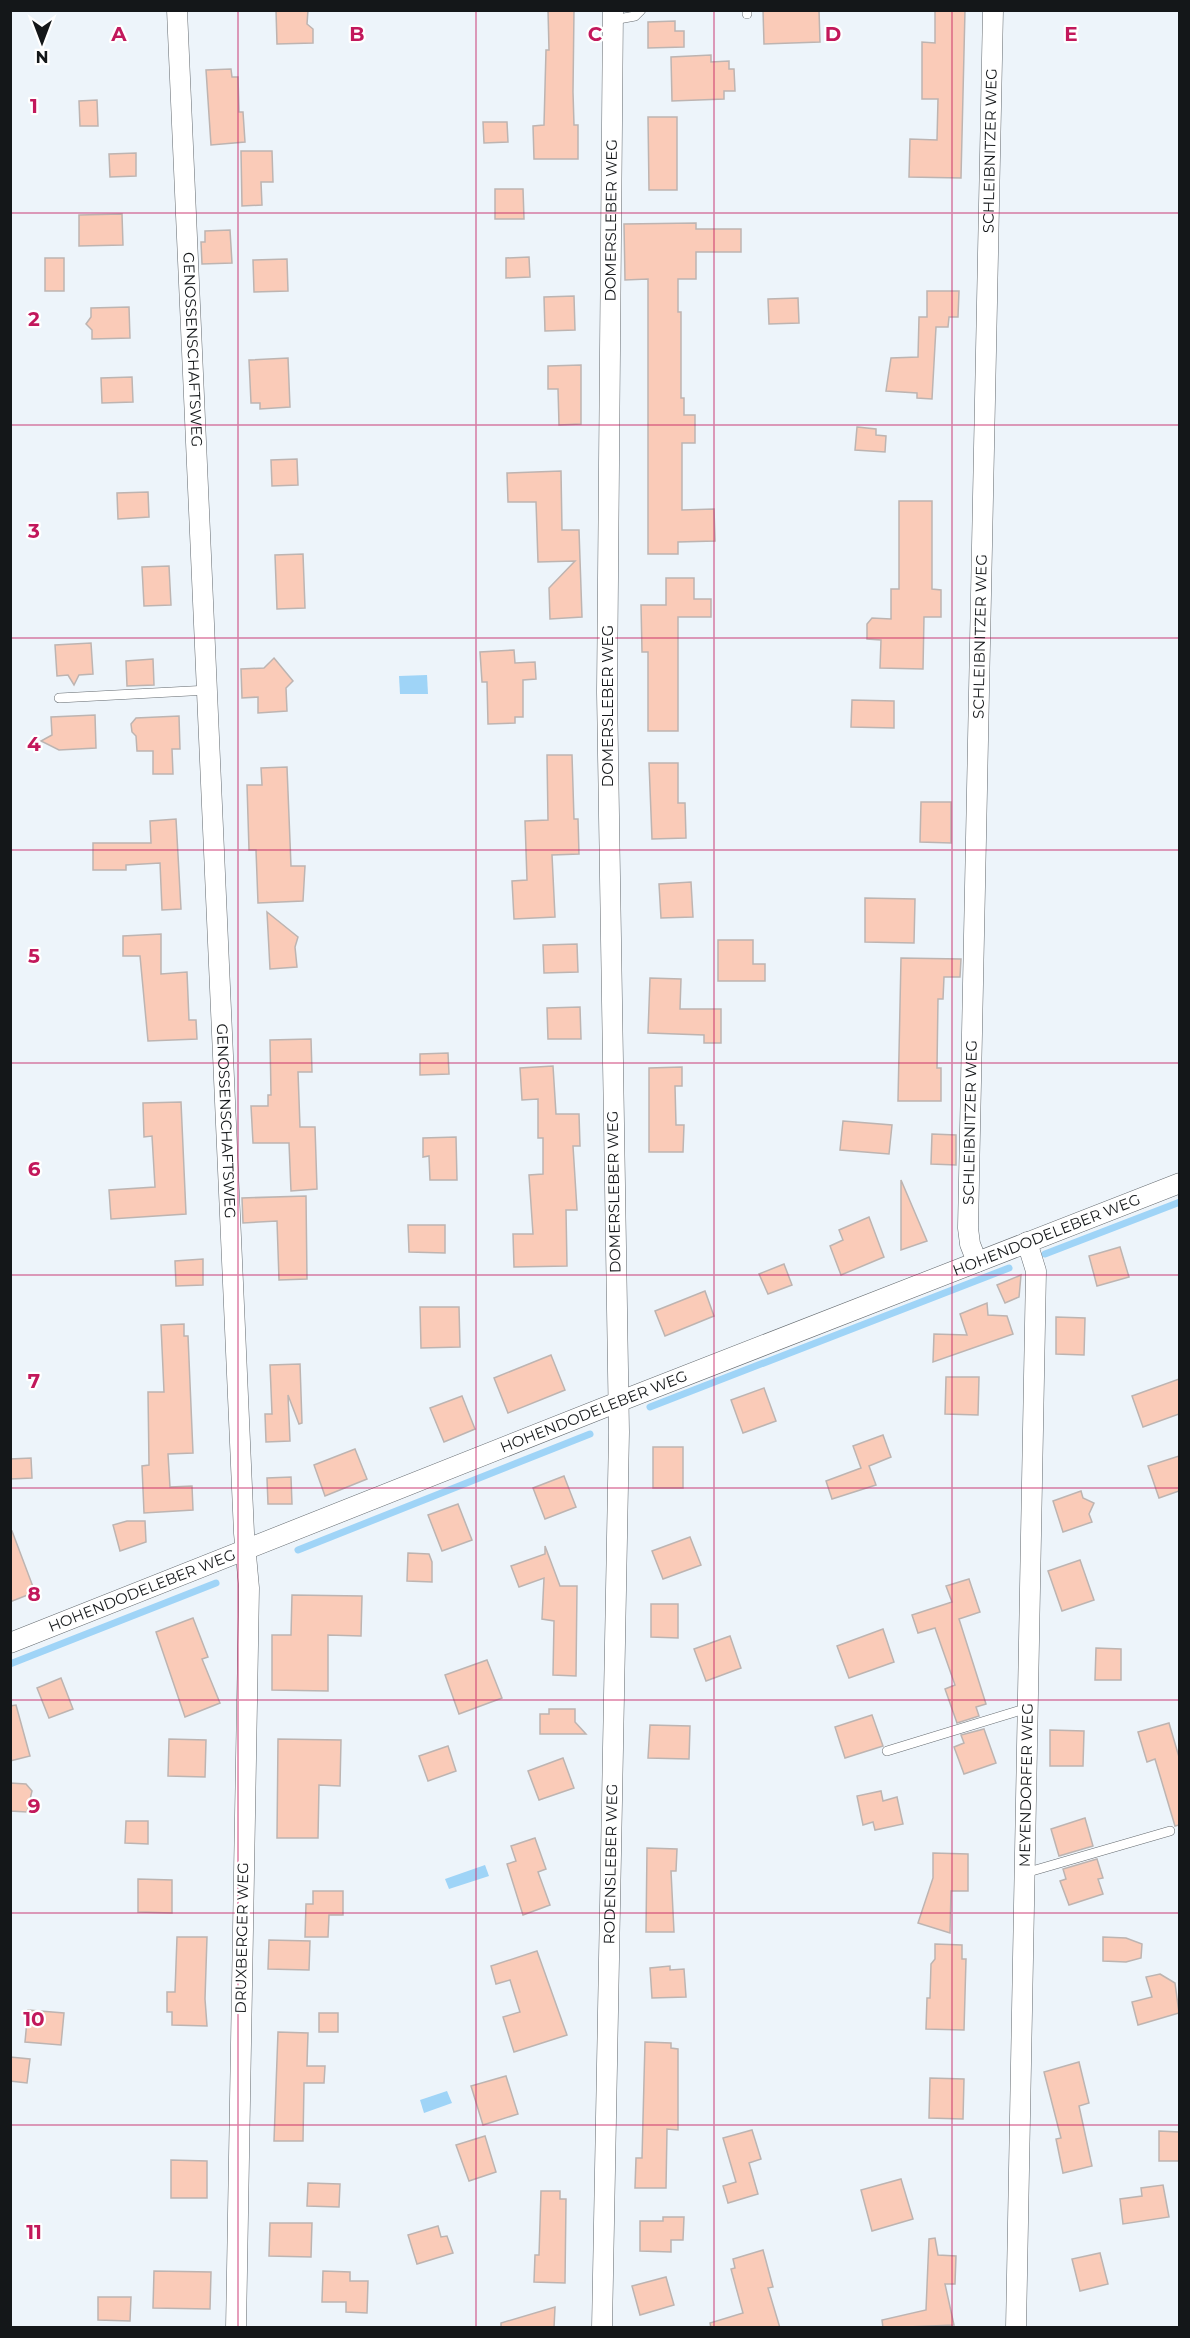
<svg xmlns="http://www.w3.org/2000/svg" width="1190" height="2338" viewBox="0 0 1190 2338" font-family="Montserrat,sans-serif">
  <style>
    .water { fill: #9fd4f7 }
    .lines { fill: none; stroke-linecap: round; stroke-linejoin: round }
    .stream { stroke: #9fd4f7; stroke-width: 7 }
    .building { fill: #facbb8; stroke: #bdb4b1; stroke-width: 1.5 }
    .service-casing { stroke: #646a6f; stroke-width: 10 }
    .minor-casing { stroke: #646a6f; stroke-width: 21 }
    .service { stroke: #fff; stroke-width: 9 }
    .minor { stroke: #fff; stroke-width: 20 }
    .grid { fill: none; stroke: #c2185b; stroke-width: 1.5; stroke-opacity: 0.55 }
    .labels { text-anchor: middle; stroke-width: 4.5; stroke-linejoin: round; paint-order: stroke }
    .street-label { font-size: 15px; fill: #141719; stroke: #fff }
    .grid-label { font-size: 20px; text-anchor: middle; font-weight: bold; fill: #c2185b; stroke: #fff; stroke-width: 4.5; stroke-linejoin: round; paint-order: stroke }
  </style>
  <rect width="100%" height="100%" fill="#edf4fa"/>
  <g class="water">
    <path d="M427,675L428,694H400L399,676Z"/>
    <path d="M485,1865L489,1876L449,1889L445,1879Z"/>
    <path d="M447,2091L452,2103L424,2113L420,2100Z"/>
  </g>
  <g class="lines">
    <g class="stream">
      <path d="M1045,1254L1180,1202"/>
      <path d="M650,1407L1009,1268"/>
      <path d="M298,1550L590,1434"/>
      <path d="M10,1664L216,1583"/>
    </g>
  </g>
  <g class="building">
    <path d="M276,10H308L307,24L313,29V43L277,44Z"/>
    <path d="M548,10H574L573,92L574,125H578V159H534L533,126L544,125L546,50H549Z"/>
    <path d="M763,10H819L820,42L764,44Z"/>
    <path d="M935,10H965L961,178L909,177L910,139L937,140L938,99H922V42L935,43Z"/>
    <path d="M675,21V31H684V47L648,48V22Z"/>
    <path d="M711,55V62L729,61V69H734L735,91H724V99L672,101L671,57Z"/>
    <path d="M231,69L232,77H238L239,112H243L245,142L211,145L206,70Z"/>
    <path d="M97,100L98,126H80L79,101Z"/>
    <path d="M648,117H677V190H649Z"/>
    <path d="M483,122H507L508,142L484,143Z"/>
    <path d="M241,151H272L273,182H261L262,205L242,206Z"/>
    <path d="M136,153V176L110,177L109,154Z"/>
    <path d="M495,189H523L524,219H495Z"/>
    <path d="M122,214L123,245L79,246V215Z"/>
    <path d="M696,223V229H741V252H696V279H678V312H681V398H684V415H695V443H682V510L714,509L715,541L678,542V554H648V279L625,280L624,224Z"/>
    <path d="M230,230L232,263L202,264L201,242H205V231Z"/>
    <path d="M529,257L530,277L506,278V258Z"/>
    <rect x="45" y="258" width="19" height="33"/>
    <path d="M287,259L288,291L254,292L253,260Z"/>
    <path d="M927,291H959L958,317H949L948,327H936L932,399L917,398V393L886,391L891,358L918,357L919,317H927Z"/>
    <path d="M574,296L575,330L545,331L544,297Z"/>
    <path d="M798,298L799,323L769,324L768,299Z"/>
    <path d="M129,307L130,338L92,339V330L86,324L91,317V308Z"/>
    <path d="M288,358L290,407L260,409V403H251L249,360Z"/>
    <path d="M581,365V424L559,425L558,389H548V366Z"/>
    <path d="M132,377L133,402L102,403L101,378Z"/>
    <path d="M857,427L876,429V435L886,436L885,452L855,450Z"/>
    <path d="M297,459L298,485L272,486L271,460Z"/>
    <path d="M561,471L562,530H579L582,617L550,619L549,588L575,561L538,562L536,502H508L507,473Z"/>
    <path d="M148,492L149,517L118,519L117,493Z"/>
    <path d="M899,501H932V589L941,590V617H924L923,669L880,668L881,640L867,639V624L872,618L891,619V589H899Z"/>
    <path d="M303,554L305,608L277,609L275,555Z"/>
    <path d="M169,566L171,605L144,606L142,567Z"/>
    <path d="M666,578H694V599H711V617H678V731H648V652H642L641,605H666Z"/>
    <path d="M91,643L93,674L79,675L74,685L68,675L57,676L55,645Z"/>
    <path d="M514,650L515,663L535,662L536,679L523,680V717H515V723L488,724L487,682H482L480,652Z"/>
    <path d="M274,658L293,681L286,688L287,711L258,713V697L242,698L241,669L264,668Z"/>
    <path d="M153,659L154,685L127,686L126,661Z"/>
    <path d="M852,700L894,701V728L851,727Z"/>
    <path d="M95,715L96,748L59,750L41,741L52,735L51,717Z"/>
    <path d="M179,716L180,749H172L173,774H153V751H137L136,736L132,732L131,724L136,718Z"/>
    <path d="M547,755H572L574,819H578L579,854L552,855L555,917L514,919L512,881L527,880L525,821L548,820Z"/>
    <path d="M649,763H678V803H685L686,838L652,839Z"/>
    <path d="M287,767L291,866H305L303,901L258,903L256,850H249L247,785H262L261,768Z"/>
    <path d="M921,802H951V843L920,842Z"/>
    <path d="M176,819L181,909L162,910L160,863L126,865V870H93V843H151L150,821Z"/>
    <path d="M691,882L693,917L661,918L659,884Z"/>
    <path d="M865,898L915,899L914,943L865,942Z"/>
    <path d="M267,912L298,937L295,947L297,967L270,969Z"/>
    <path d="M161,934V974L187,972L189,1020H196L197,1039L148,1041L140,956H123V936Z"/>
    <path d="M718,940H753V964H765V981H718Z"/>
    <path d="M577,944L578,972L544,973L543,945Z"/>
    <path d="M901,958L961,959L960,977H944L943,999H938L937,1068H941V1101H898Z"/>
    <path d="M650,978L681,979L680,1009H721V1043H704V1035L648,1033Z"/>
    <path d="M580,1007L581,1039H548L547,1008Z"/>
    <path d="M311,1039L312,1072H298L300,1127H315L317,1189L291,1191L289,1143H253L251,1106H268V1095H271L270,1040Z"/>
    <path d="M448,1053L449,1074L420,1075V1054Z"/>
    <path d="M553,1066L556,1114H579L580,1146H573L577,1210H566L567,1266L514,1267L513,1234H533L529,1175L543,1174V1138H538V1099L522,1100L520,1068Z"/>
    <path d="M682,1067V1086H675L676,1125H684L683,1152H649V1068Z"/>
    <path d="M181,1102L186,1214L111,1219L109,1190L155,1187L152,1136L144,1137L143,1103Z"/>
    <path d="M843,1121L892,1125L889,1154L840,1150Z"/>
    <path d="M932,1134L956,1135V1165L931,1164Z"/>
    <path d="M456,1137L457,1180H430L429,1156L423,1157V1138Z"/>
    <path d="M901,1180L927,1241L901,1250Z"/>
    <path d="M306,1196L307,1279L279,1280L277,1221L243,1223L242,1198Z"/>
    <path d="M869,1217L884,1257L841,1275L830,1246L843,1240L839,1230Z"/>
    <path d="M408,1225H445V1253L409,1252Z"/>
    <path d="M1120,1247L1129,1277L1097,1286L1089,1256Z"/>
    <path d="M203,1259V1285L176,1286L175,1261Z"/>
    <path d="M784,1264L792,1285L768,1294L759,1274Z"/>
    <path d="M1021,1275L1019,1297L1005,1303L997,1285Z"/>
    <path d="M705,1291L714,1316L665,1336L655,1311Z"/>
    <path d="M987,1303L988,1315L1007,1316L1013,1334L933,1362L934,1334L967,1335L960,1314Z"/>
    <path d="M420,1307H459L460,1347L421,1348Z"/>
    <path d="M1056,1317L1085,1318L1084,1355L1056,1354Z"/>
    <path d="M184,1324V1336H188L193,1453L168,1454L170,1487L192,1486L193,1510L144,1513L142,1466L149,1465L148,1392H164L161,1325Z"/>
    <path d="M551,1355L565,1390L508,1413L494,1378Z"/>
    <path d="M300,1364L302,1423L299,1424L288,1395L290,1441L266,1442L265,1414H272L270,1365Z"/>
    <path d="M946,1377H979L978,1415L945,1414Z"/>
    <path d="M1179,1379V1414L1143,1427L1132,1396Z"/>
    <path d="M764,1388L776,1421L743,1433L731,1400Z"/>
    <path d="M462,1396L475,1429L444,1442L430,1408Z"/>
    <path d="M883,1435L891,1457L869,1466L876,1485L832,1499L826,1481L861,1468L853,1446Z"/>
    <rect x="653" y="1447" width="30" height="41"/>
    <path d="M355,1449L367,1479L325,1496L314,1465Z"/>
    <path d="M1179,1456V1491L1159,1498L1148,1466Z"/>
    <path d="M31,1458L32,1478L10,1479V1459Z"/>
    <path d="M564,1476L576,1507L545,1519L533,1488Z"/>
    <path d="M291,1477L292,1504H268L267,1478Z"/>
    <path d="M1081,1491L1083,1498L1094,1503L1089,1514L1092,1522L1063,1532L1053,1501Z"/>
    <path d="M458,1504L472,1540L442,1551L428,1515Z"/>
    <path d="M127,1521H145L146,1542L120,1551L113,1525Z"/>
    <path d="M12,1531L35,1592L10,1602V1532Z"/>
    <path d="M690,1537L701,1565L663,1579L652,1551Z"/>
    <path d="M545,1546L560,1586H577L576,1676L553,1675L554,1621L542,1619L544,1578L519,1587L511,1566L545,1554Z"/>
    <path d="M408,1553L429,1554L432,1562V1582L407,1581Z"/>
    <path d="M1080,1560L1094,1600L1062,1611L1048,1571Z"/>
    <path d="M969,1579L980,1612L959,1619L986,1704L976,1707L979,1716L957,1723L945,1689L955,1685L935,1628L918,1633L912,1615L952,1602L946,1586Z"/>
    <path d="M292,1595L362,1596L361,1636L328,1635V1691L272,1690V1635H291Z"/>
    <path d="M651,1604H678V1638L651,1637Z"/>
    <path d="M193,1618L208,1657L202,1659L220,1703L185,1717L156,1632Z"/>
    <path d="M883,1629L894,1662L849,1678L837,1646Z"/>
    <path d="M730,1636L741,1668L706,1681L694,1649Z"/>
    <path d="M1096,1648L1121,1649V1680H1095Z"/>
    <path d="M487,1660L502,1698L459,1714L445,1675Z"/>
    <path d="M61,1678L73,1709L49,1718L37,1688Z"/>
    <path d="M16,1705L30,1756L10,1761V1706Z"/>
    <path d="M549,1709H575V1722L586,1734H540V1714H549Z"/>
    <path d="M872,1715L883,1746L845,1758L835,1727Z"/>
    <path d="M1169,1723L1179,1757V1825L1175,1826L1155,1759L1147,1762L1138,1732Z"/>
    <path d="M650,1725L690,1726L689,1759L648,1758Z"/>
    <path d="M984,1729L996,1763L964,1774L954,1747L964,1743L961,1735Z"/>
    <path d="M1050,1730L1084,1731L1083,1766H1050Z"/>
    <path d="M169,1739L206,1740L205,1777L168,1776Z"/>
    <path d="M278,1739L341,1740L340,1786L319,1785L318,1838H277Z"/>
    <path d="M448,1746L456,1771L428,1781L419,1756Z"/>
    <path d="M563,1758L574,1788L539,1800L528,1771Z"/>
    <path d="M10,1783L26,1784L32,1791L27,1812L10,1811Z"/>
    <path d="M881,1791L883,1801L897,1797L903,1824L875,1830L873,1822L863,1825L857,1796Z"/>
    <path d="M1085,1818L1093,1846L1059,1856L1051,1829Z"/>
    <path d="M126,1821H148V1844L125,1843Z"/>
    <path d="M535,1838L546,1869L538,1872L550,1905L523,1915L507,1864L516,1861L511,1846Z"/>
    <path d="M647,1848L677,1849L676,1871H671L674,1932H646Z"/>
    <path d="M933,1853L968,1854V1891H951L950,1933L918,1923L933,1878Z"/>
    <path d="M1097,1859L1103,1878L1098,1879L1103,1894L1069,1905L1060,1881L1066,1879L1063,1869Z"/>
    <path d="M138,1879L172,1880V1913L138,1912Z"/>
    <path d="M313,1891H343V1915H329L328,1937H305L306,1904H313Z"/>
    <path d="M177,1937H207L205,1999L207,2026L172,2025V2012H167V1992H175Z"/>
    <path d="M1103,1937L1126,1938L1142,1944L1141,1958L1126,1962L1103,1961Z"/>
    <path d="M269,1940L310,1941L309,1970L268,1969Z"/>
    <path d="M935,1944L962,1945V1959H966L964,2030L926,2029L927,1998H930L931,1964L935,1959Z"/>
    <path d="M537,1951L567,2035L514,2052L503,2017L520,2012L510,1980L496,1984L491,1966Z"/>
    <path d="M670,1966V1970L684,1969L686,1997L652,1998L650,1968Z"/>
    <path d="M1160,1974L1175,1983L1179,2013L1138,2025L1132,2002L1152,1997L1146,1977Z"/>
    <path d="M28,2010L64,2013L61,2045L25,2042Z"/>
    <rect x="319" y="2013" width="19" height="19"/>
    <path d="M278,2032L308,2033L307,2066H325L324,2083H304L303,2141H274Z"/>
    <path d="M645,2042L671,2043V2048L678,2049V2130L667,2129L666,2188H635L636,2158H642Z"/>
    <path d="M10,2057L30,2059L27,2083L10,2081Z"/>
    <path d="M1079,2062L1089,2103L1079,2106L1092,2166L1063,2173L1056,2139L1061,2138L1044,2072Z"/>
    <path d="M506,2076L518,2114L483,2125L471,2086Z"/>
    <path d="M930,2078L964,2079L963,2119L929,2118Z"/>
    <path d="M752,2130L761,2159L749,2163L758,2194L728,2203L723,2186L736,2182L723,2138Z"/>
    <path d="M1159,2131L1179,2132V2161H1159Z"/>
    <path d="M485,2136L496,2172L469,2181L456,2145Z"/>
    <path d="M171,2160L207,2161V2198H171Z"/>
    <path d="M901,2179L913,2219L872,2231L861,2190Z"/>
    <path d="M308,2183L340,2184L339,2207L307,2206Z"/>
    <path d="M1163,2185L1169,2217L1123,2224L1120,2199L1142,2196L1141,2188Z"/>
    <path d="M541,2191H560V2199H566L565,2283L534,2282L535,2255H539Z"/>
    <path d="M663,2217H684L683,2240H671V2252L640,2251V2221H663Z"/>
    <path d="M270,2223H312L311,2257L269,2256Z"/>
    <path d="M438,2226L441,2237L447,2236L453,2253L417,2264L408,2235Z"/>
    <path d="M935,2238L938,2255L956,2256L955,2284H945L954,2325L883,2328L882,2320L926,2310L929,2239Z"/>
    <path d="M763,2250L773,2287L768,2288L780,2328H711L710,2323L743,2313L731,2269L735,2268L733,2259Z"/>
    <path d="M1100,2253L1108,2284L1080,2291L1072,2259Z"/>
    <path d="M154,2271L211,2272L210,2309L153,2308Z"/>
    <path d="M323,2271L350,2272V2281H368L367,2313L346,2312V2302H322Z"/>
    <path d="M666,2277L674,2305L640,2315L632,2286Z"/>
    <path d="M98,2297H131L130,2321L98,2320Z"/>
    <path d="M555,2307L554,2328H501V2323Z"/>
  </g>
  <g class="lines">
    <g class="service-casing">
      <g id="service">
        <path d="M747,10V14"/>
        <path d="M613,20L635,16L641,10"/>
        <path d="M59,698L209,690"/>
        <path d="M887,1751L1028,1708"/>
        <path d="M1025,1873L1170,1831"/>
      </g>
    </g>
    <g class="minor-casing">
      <g id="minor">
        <path id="s1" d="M177,10C201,518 221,1026 244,1533L249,1588L236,2328"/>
        <path id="s2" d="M977,1262L970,1244L968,1228L993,10"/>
        <path id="s3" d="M10,1643L618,1402L1180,1183"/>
        <path id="s4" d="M602,2328L619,1432L607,692L613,10"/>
        <path id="s5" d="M1016,2328L1036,1271L1027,1242"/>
      </g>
    </g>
    <use href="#service" class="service"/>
    <use href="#minor" class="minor"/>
  </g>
  <path class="grid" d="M238,10V2328M476,10V2328M714,10V2328M952,10V2328M10,213H1180M10,425H1180M10,638H1180M10,850H1180M10,1063H1180M10,1275H1180M10,1488H1180M10,1700H1180M10,1913H1180M10,2125H1180"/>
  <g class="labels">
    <g class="street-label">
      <text dy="5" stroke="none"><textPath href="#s2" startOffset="1113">SCHLEIBNITZER WEG</textPath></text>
      <text dy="5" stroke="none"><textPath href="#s4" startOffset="2108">DOMERSLEBER WEG</textPath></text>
      <text dy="5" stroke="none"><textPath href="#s1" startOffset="340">GENOSSENSCHAFTSWEG</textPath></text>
      <text dy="5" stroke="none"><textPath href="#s2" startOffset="627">SCHLEIBNITZER WEG</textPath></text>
      <text transform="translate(608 706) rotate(-90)" y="5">DOMERSLEBER WEG</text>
      <text dy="5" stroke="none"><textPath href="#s1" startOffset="1112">GENOSSENSCHAFTSWEG</textPath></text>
      <text dy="5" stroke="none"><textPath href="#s2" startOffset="141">SCHLEIBNITZER WEG</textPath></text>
      <text transform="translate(614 1192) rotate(-91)" y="5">DOMERSLEBER WEG</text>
      <text dy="5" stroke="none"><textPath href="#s3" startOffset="1114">HOHENDODELEBER WEG</textPath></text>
      <text dy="5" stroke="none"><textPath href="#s3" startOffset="628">HOHENDODELEBER WEG</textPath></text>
      <text dy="5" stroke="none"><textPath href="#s3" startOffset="142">HOHENDODELEBER WEG</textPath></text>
      <text dy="5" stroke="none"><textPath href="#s5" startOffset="543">MEYENDORFER WEG</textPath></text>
      <text dy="5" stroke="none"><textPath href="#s4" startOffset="464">RODENSLEBER WEG</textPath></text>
      <text transform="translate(242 1938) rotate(-89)" y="5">DRUXBERGER WEG</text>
    </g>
  </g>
  <g class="grid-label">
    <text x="119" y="41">A</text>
    <text x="357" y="41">B</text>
    <text x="595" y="41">C</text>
    <text x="833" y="41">D</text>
    <text x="1071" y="41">E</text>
    <text x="34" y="113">1</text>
    <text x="34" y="326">2</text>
    <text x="34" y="538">3</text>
    <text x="34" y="751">4</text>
    <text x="34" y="963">5</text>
    <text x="34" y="1176">6</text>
    <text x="34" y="1388">7</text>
    <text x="34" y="1601">8</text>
    <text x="34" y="1813">9</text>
    <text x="34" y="2026">10</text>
    <text x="34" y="2239">11</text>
  </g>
  <rect width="1190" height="2338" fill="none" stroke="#141719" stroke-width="24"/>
  <g transform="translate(42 42) rotate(180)" stroke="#ffffff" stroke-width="4.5" paint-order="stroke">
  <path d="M0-4.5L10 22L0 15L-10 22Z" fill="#141719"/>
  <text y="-9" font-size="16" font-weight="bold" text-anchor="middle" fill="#141719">N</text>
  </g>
</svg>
